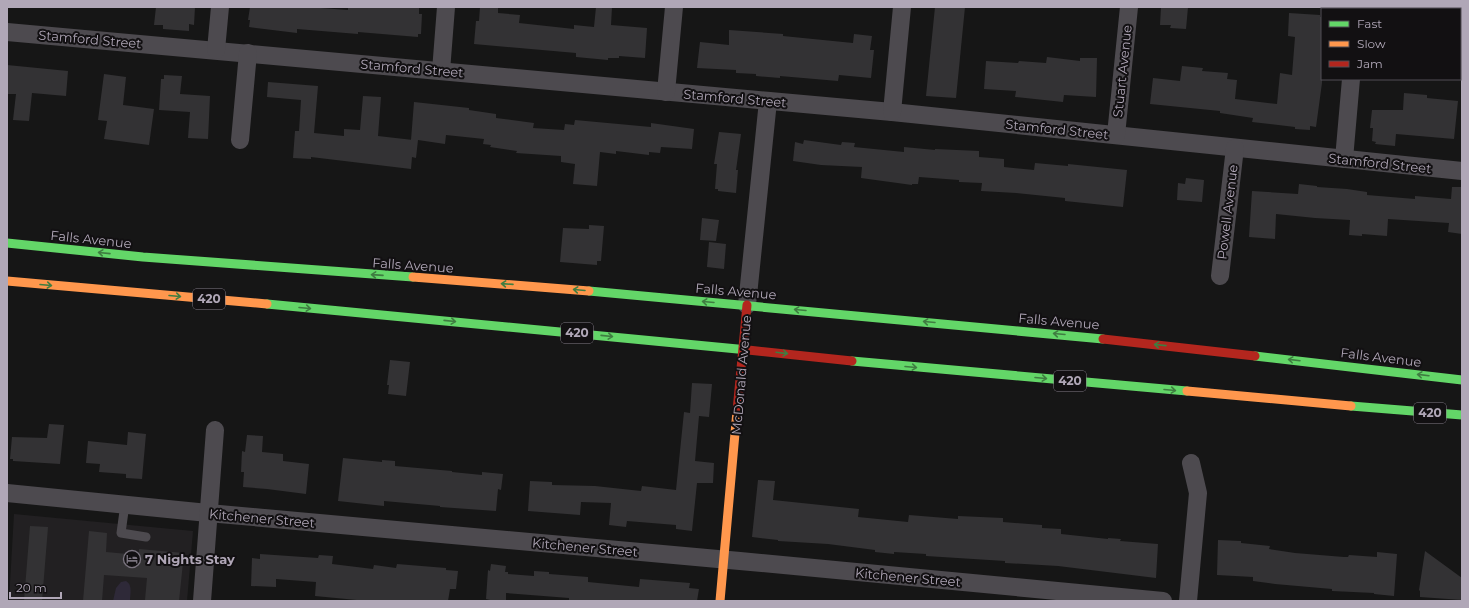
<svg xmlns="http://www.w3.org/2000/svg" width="1469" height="608" viewBox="0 0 1469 608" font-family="Montserrat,sans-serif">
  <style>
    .built { fill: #222022 }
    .water { fill: #2e2938 }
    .building { fill: #333234 }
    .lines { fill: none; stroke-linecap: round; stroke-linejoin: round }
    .lane { stroke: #4d4a4f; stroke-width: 9 }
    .street { stroke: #4d4a4f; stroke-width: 18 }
    .fast { stroke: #63d668; stroke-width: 9 }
    .slow { stroke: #ff974d; stroke-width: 9 }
    .jam { stroke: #b3261e; stroke-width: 9 }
    .oneway { stroke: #3f7d41 }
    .labels { text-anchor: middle; stroke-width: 4; stroke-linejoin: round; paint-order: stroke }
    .shield { fill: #121012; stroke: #817a86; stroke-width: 1 }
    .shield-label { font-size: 12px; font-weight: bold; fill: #b0a7b7 }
    .street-label { font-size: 13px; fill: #b0a7b7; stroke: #121012 }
    .poi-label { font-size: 13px; font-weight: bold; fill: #b0a7b7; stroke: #121012; text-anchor: start }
  </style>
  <rect width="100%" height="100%" fill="#161616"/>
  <path class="built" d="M14,514L193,531L187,601H9Z"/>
  <path class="water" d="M126,581C133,585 130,594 130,601H113L116,588L121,582Z"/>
  <g class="building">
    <path d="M156,7H195L194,25L189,24V31L163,29V25H154Z"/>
    <path d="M250,7H322L321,8L348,10V7H419V14H422L421,34H418V37L358,32V34L297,29V33L249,27L250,20H248Z"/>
    <path d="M480,7H498V13L520,15L519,23L574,29V25L594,27L596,7H612L611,25L647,28L645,58L619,56V58H608V60L576,57V53L474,44L476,21H479Z"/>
    <path d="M935,7H965L956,98L926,96Z"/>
    <path d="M1161,7H1188L1186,29L1170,28L1171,25H1160Z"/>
    <path d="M1289,13L1320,15V17H1322V83L1316,127L1310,126V130L1295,129V127L1252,122L1253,118L1220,113V111L1150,104L1153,78L1180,81L1182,66L1203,68L1202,71L1228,73L1227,79L1237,80L1235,99L1277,104L1280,73L1292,75L1295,37L1288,36Z"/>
    <path d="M729,30L783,34V36L853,43L854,34L872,36L870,50H874L871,78L839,75L838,81L780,76V78L756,76V74L736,73V70L697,68L700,42L729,45Z"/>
    <path d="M1047,57L1080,61V58H1097L1096,97L1064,95L1063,102L1015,97L1016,91L984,89L986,61L1018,63L1019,61L1046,63Z"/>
    <path d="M7,65L68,71L66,96L32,93L29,121L13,120L16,94H7Z"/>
    <path d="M104,74L126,77L123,105L154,109L149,145L104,139L107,121L98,120Z"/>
    <path d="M164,75L182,76L180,94L210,96L208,139L188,138L190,112L159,110L161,79H164Z"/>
    <path d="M268,82L318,86L314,133L344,136V129L360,130L363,96L381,97L378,136L413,140H411L414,102L469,108V110L496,114V118L534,123L533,128L564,130L565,124L574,125L575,120L651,127V123L694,129L692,149L661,147L660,153L649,152V155L616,151V154L600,152L597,186L573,184L575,164L561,162V156L516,153L517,151L490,147L491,145L483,144L484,139L446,135L445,144L418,140L416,158L412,157L411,169L311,157V159L293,158L295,131H299L301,100L267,97Z"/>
    <path d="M1404,93L1427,95V98L1458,101L1454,139L1396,134L1395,146L1375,144L1376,142L1372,141L1373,128H1370L1372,110H1403Z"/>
    <path d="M719,132L741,134L736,170H738L736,193L718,191V189H715L717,164H714Z"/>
    <path d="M804,140L841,145L842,142L855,143L854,147L904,152V147L935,150V149L979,151V157L1004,159V167L1034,170L1035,163L1068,166V164L1127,170L1123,207L1065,201V198L1016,193L981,191L982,183L959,182V180L919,177L918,184H912V185L861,178L862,167L821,165L793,161L795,142L803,144Z"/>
    <path d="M1186,178L1204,180L1202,202L1177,200L1178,183L1185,184Z"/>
    <path d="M1299,184L1317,186V187L1347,189L1367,192V195L1415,199V196L1451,199L1452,187H1462V234L1448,232L1449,223L1388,219L1387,236L1362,234V236L1349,235L1350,220L1315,218L1276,214L1275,239L1249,237L1252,191L1298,194Z"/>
    <path d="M702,218L719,220L716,241L700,240Z"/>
    <path d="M589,225L604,226L601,261H597V265L560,262L563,228L589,229Z"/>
    <path d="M709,242L726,244L724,269L707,267Z"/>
    <path d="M390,360L410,362L406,396L388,394L389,385H387Z"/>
    <path d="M692,383L712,384L709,417L699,416L695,461L714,463L713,483H697L692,531L676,529V525L627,521L626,527L609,525L611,503L581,502L580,515L528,511L530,481L552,482V485L595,486L641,491L642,486L676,490L684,412L690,413Z"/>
    <path d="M49,424L64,425L60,464L13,461V459H10L12,437L47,438Z"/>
    <path d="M128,432L146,434L142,479L126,478V474L99,472L100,464L86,463L88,441L127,445Z"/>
    <path d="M247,435L263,436L262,452L283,454V461L309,464L306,494L267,489L243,487L244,472H241L242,451L245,452Z"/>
    <path d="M343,458L382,462V460L395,461V466L452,471V472L482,475V472L503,474L501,490L498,489L496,511L440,507V506L384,501V506L338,501Z"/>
    <path d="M758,480L775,481L773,500L859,509L858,517L908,522L909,515L958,519V516L1003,518V522L1042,525V528L1061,529V534L1108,539V538L1121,539L1120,541L1158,544L1156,578L1058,566L1005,563V561L926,556V554L894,552V554L875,552V550L828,544L778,541V540L752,537Z"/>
    <path d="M30,526L48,527L42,601H24Z"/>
    <path d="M89,531L107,533L106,552L139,555V549L184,553L179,601L145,600L147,578L104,575L102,601H83Z"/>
    <path d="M1218,540L1241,541V543L1270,546L1269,549L1295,553L1344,557H1348L1349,555L1377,557V552L1397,554L1394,596L1374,594V593L1332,591V589L1275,584L1253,581V577L1217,575Z"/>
    <path d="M1425,551L1462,578V600L1420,597V591L1419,590Z"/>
    <path d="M260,554L318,558L319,555L333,556L332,564L373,569L374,565L396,568L397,564L446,568V570L458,571L456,589H450L448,601H367L315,596L316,582L276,579V587L251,586L252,558L260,559Z"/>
    <path d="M491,564L506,566L505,572H508V574L534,576V571L549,572V574L588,577V582L639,587L640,579L690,583L689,588L699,589L697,601H569V598L506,593V601H490V600L486,599L488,570L490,571Z"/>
  </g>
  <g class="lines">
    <path class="lane" d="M125,504L121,533L146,537"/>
    <g class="street">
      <path d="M1357,9L1358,7"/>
      <path d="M7,32L892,112L1462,171"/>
      <path d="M216,50L220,7"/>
      <path d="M441,71L446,7"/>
      <path d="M666,92L674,7"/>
      <path d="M892,112L902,7"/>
      <path d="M1116,135L1129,7"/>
      <path d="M240,140L248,53"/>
      <path d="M1344,159L1351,79"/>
      <path d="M1220,276L1235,148"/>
      <path d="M747,305L768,101"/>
      <path d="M7,493L208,513L740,561L1163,601"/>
      <path d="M202,601L215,430"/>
      <path d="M1188,601L1198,493L1191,463"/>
    </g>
    <g class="fast">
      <path d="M7,243L143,257L413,277"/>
      <path d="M589,291L1103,339"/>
      <path d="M267,304L748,350"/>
      <path d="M1255,356L1462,380"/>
      <path d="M852,361L1187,391"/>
      <path d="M1351,406L1462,415"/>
    </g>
    <g class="slow">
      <path d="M413,277L589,291"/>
      <path d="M7,281L267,304"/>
      <path d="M1187,391L1351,406"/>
      <path d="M720,601L737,411"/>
    </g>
    <g class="jam">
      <path d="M1103,339L1255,356"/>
      <path d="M748,350L852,361"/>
      <path d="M737,411L747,305"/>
    </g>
  </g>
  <defs><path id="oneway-shaft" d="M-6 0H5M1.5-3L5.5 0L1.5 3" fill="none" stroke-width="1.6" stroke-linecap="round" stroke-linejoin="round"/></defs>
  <g class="oneway">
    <use href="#oneway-shaft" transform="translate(104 253) rotate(-174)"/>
    <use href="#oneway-shaft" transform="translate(377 275) rotate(-176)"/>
    <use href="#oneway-shaft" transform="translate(507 284) rotate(-176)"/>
    <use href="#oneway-shaft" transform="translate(46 285) rotate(5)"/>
    <use href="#oneway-shaft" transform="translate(579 290) rotate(-175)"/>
    <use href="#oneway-shaft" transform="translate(175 296) rotate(5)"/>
    <use href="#oneway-shaft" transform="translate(708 302) rotate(-175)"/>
    <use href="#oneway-shaft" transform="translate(305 308) rotate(5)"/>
    <use href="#oneway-shaft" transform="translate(800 310) rotate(-175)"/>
    <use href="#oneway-shaft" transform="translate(450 321) rotate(6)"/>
    <use href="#oneway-shaft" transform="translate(929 322) rotate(-175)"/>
    <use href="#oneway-shaft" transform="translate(1059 334) rotate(-175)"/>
    <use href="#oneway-shaft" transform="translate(607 336) rotate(6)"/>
    <use href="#oneway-shaft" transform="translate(1160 345) rotate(-174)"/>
    <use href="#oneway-shaft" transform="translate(782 353) rotate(7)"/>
    <use href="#oneway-shaft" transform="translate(1294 360) rotate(-173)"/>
    <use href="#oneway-shaft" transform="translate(911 367) rotate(5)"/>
    <use href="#oneway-shaft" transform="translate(1423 375) rotate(-173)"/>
    <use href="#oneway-shaft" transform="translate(1041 378) rotate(5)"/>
    <use href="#oneway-shaft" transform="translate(1170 390) rotate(5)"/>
  </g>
  <defs>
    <g id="hotel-ring" transform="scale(0.9)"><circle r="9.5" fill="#121012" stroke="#7a747f" stroke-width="1.5"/><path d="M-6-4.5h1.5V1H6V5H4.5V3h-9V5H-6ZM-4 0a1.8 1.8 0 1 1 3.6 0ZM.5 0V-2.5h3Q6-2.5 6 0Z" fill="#7a747f"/></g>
  </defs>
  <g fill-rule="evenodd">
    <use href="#hotel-ring" x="132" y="559"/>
  </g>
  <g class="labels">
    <g class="shield">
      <rect x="193" y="289" width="32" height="20" rx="3"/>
      <rect x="561" y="323" width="32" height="20" rx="3"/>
      <rect x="1054" y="371" width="32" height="20" rx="3"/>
      <rect x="1414" y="403" width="32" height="20" rx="3"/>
    </g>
    <g class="shield-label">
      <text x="209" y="303">420</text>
      <text x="577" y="337">420</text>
      <text x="1070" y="385">420</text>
      <text x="1430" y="417">420</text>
    </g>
    <g class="street-label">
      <text transform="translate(90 39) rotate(5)" y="5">Stamford Street</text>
      <text transform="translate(412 68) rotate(5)" y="5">Stamford Street</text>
      <text transform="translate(1122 71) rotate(-84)" y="5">Stuart Avenue</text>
      <text transform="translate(735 98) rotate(5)" y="5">Stamford Street</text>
      <text transform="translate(1057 129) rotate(6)" y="5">Stamford Street</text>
      <text transform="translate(1380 163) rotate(6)" y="5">Stamford Street</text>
      <text transform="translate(1227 212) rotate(-83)" y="5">Powell Avenue</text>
      <text transform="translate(91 239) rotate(6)" y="5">Falls Avenue</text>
      <text transform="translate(413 265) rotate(4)" y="5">Falls Avenue</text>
      <text transform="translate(736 291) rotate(5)" y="5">Falls Avenue</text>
      <text transform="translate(1059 321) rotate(5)" y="5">Falls Avenue</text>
      <text transform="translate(1381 357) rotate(7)" y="5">Falls Avenue</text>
      <text transform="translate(741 375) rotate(-85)" y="5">McDonald Avenue</text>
      <text transform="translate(262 518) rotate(5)" y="5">Kitchener Street</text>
      <text transform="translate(585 547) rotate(5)" y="5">Kitchener Street</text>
      <text transform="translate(908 577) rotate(5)" y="5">Kitchener Street</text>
    </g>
    <g class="poi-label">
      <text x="145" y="564">7 Nights Stay</text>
    </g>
  </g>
  <rect width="1469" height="608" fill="none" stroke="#b0a7b7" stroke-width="16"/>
  <rect x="1321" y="8" width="140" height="72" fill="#121012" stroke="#514c54"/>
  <rect x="1329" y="21" width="20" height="6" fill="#63d668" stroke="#514c54"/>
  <text x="1357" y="28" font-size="12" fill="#b0a7b7">Fast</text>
  <rect x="1329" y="41" width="20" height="6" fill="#ff974d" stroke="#514c54"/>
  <text x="1357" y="48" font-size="12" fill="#b0a7b7">Slow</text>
  <rect x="1329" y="61" width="20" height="6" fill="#b3261e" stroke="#514c54"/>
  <text x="1357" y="68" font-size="12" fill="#b0a7b7">Jam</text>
  <path d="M10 592v6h51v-6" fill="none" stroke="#b0a7b7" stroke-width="2"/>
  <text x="16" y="592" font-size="12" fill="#b0a7b7" stroke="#121012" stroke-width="3" paint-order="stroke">20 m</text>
</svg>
